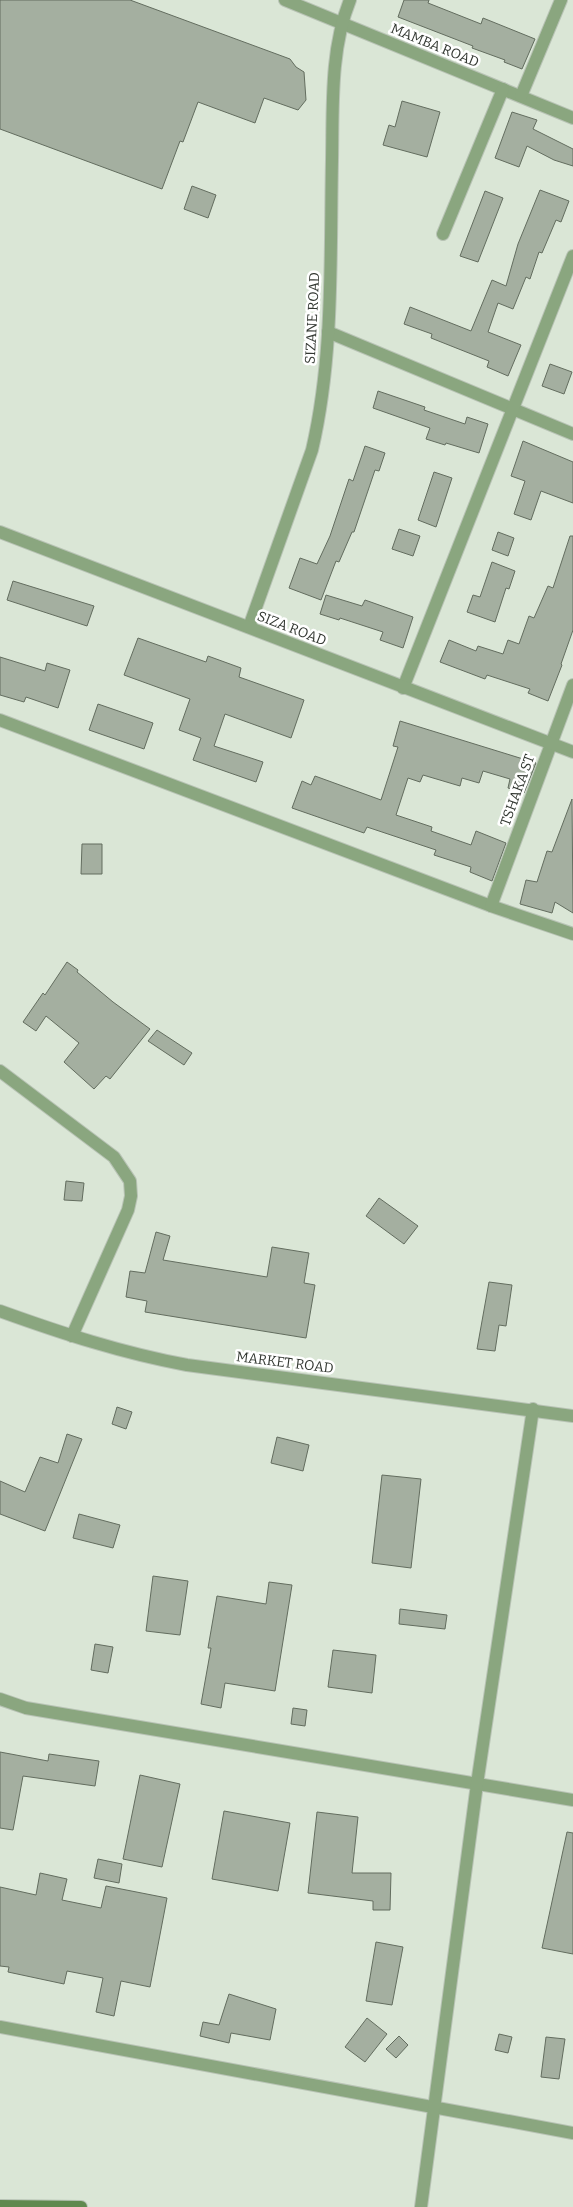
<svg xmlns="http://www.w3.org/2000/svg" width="573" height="2207" viewBox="0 0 573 2207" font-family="Bitter,serif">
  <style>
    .building { fill: #a4afa0; stroke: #636d5f }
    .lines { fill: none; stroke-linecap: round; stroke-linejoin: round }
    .minor-casing { stroke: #b8c3b5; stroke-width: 14 }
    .tertiary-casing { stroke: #b8c3b5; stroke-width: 14 }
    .secondary-casing { stroke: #b8c3b5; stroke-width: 14 }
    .minor { stroke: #8aa67f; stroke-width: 12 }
    .tertiary { stroke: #8aa67f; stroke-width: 12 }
    .secondary { stroke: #5f894e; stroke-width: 12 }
    .labels { text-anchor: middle; stroke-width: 5; stroke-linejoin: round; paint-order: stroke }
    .street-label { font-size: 14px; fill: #323731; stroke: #fff }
  </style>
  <rect width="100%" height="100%" fill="#dae6d6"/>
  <g class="building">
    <path d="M0,0H130L290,59L296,67L304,72L306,100L298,110L264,98L255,123L198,102L183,142L180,141L162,189L0,129Z"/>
    <path d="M404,0H429L428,3L481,24L483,18L535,39L522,69L504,62L505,60L472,48L473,46L398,17Z"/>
    <path d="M402,101L440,112L427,157L383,145L389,125L395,127Z"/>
    <path d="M512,112L537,120L533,129L573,149V166L554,160L527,146L519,167L495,158Z"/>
    <path d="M192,186L216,195L208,218L184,209Z"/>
    <path d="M540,190L569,201L561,222L556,220L542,253L539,252L530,279L526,277L513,309L498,303L488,332L521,345L508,376L487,367L489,361L431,338L432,334L404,324L410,307L471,331L492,280L506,286L518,244Z"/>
    <path d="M485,191L503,198L478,262L460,256Z"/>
    <path d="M550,364L572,372L564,394L542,386Z"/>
    <path d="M378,391L425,407L424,410L465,424L467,417L488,424L479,453L446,443L445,445L426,439L430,428L373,408Z"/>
    <path d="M523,441L573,462V503L541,491L531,520L514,514L525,481L511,476Z"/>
    <path d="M365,446L385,453L379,471L375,470L354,532H352L339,562L336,561L321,600L289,588L300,558L317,564L330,536L349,479L353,481Z"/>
    <path d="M434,472L452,478L436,527L418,520Z"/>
    <path d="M399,529L420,536L413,556L392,549Z"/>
    <path d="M498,532L514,538L508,556L492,550Z"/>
    <path d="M570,536H573V630L561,664L562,665L548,701L528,693L530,689L487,675L485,679L440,662L449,640L476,651L478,646L503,654L508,640L519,644L529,616L534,618L548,586L553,588Z"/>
    <path d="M492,562L515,571L509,589L506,588L495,622L467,612L473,595L480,597Z"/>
    <path d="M13,581L94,606L87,626L7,600Z"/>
    <path d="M326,595L362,606L365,600L413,617L403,648L380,640L383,632L340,618L339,620L320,614Z"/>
    <path d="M138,638L206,662L208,656L241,668L239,677L304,700L291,738L225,714L214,746L263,762L256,782L193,760L201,738L179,730L190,699L124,675Z"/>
    <path d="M0,657L45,671L47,663L70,670L58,708L26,697L24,702L0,695Z"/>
    <path d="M98,704L153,723L144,749L89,730Z"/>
    <path d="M400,721L536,763L524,793L508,788L510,779L483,771L479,783L462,778L460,786L423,775L420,782L408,778L396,815L432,827L431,831L471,845L476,831L506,843L492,881L470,872L471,867L434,855L436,850L367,827L364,833L292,808L302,781L311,785L315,776L381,800L398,747L393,746Z"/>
    <path d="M572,799L573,913L555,902L552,913L520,904L526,880L537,882L547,851L552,852Z"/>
    <path d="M82,844H102V874H81Z"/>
    <path d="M67,962L78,970L77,972L113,1002L150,1029L110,1079L106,1076L94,1089L64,1062L79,1043L46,1016L36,1031L23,1022L43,993L45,995Z"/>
    <path d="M157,1030L192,1053L184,1065L148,1041Z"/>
    <path d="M66,1181L84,1183L82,1201L64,1200Z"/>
    <path d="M379,1198L418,1226L404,1244L366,1216Z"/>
    <path d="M156,1232L170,1236L163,1260L267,1277L272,1247L309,1253L304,1283L315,1285L306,1338L145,1312L147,1301L126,1297L130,1271L145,1273Z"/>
    <path d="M489,1282L512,1285L506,1326L499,1325L495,1351L477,1349Z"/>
    <path d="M117,1407L132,1412L126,1429L112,1424Z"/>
    <path d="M67,1434L82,1439L45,1531L0,1514V1481L25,1492L40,1457L58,1463Z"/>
    <path d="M277,1437L309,1445L303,1471L271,1463Z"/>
    <path d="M382,1475L421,1479L411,1568L372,1563Z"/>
    <path d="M79,1514L120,1525L113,1548L73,1538Z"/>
    <path d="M153,1576L188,1581L180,1635L146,1631Z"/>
    <path d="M269,1582L292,1585L275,1691L225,1683L221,1708L201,1704L211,1648H208L217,1596L266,1604Z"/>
    <path d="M400,1609L447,1615L445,1629L399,1624Z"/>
    <path d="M95,1644L113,1647L108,1673L91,1670Z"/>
    <path d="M333,1650L376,1655L372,1693L328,1687Z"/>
    <path d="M293,1708L307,1710L305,1726L291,1724Z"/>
    <path d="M0,1752L48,1761L49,1754L99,1761L95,1786L23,1776L13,1830L0,1828Z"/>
    <path d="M140,1775L180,1784L162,1867L123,1859Z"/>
    <path d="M224,1811L290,1823L278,1891L212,1879Z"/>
    <path d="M317,1812L358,1817L352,1873H391L390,1910H373V1901L308,1893Z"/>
    <path d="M567,1832L573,1833V1954L542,1948Z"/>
    <path d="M98,1859L122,1864L119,1883L94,1878Z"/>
    <path d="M40,1873L67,1879L62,1900L101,1908L106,1886L167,1898L150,1987L121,1981L114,2016L96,2012L103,1978L67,1971L64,1984L8,1972L9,1967L0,1966V1887L36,1895Z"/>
    <path d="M376,1942L403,1947L392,2005L366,2001Z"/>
    <path d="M229,1994L276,2009L270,2040L231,2033L229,2043L200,2036L203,2022L219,2025Z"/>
    <path d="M367,2018L387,2034L365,2062L345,2047Z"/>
    <path d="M499,2034L512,2037L508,2053L495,2050Z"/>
    <path d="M399,2036L408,2045L396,2058L386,2049Z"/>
    <path d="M546,2037L565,2039L559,2079L541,2077Z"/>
  </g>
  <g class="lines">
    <g class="minor-casing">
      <g id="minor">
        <path d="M285,0L573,118"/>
        <path d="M521,96L561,0"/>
        <path d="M443,234L503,89"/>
        <path d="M328,332L573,434"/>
        <path d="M249,627L312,450C334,356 330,257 332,160C333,108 330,49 350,0"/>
        <path d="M403,688L573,256"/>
        <path d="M0,720L491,906L573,934"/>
        <path d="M491,906L573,685"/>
        <path d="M0,1071L114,1157L130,1181L131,1196L128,1210L72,1336"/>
        <path d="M0,1311C61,1333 122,1353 187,1365L573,1416"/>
        <path d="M0,1699L26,1708L573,1800"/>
        <path d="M0,2027L573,2133"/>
        <path d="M421,2207L477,1784L533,1409"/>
      </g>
    </g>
    <g class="tertiary-casing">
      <path id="tertiary" d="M0,532L573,752"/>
    </g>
    <g class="secondary-casing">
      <path id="secondary" d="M0,2206L81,2207"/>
    </g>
    <use href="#minor" class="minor"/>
    <use href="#tertiary" class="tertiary"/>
    <use href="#secondary" class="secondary"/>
  </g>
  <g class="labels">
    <g class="street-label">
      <text transform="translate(435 45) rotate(22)" y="5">MAMBA ROAD</text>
      <text transform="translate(312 318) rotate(-87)" y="5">SIZANE ROAD</text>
      <text transform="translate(292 628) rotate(21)" y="5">SIZA ROAD</text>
      <text transform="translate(517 790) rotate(-70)" y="5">TSHAKA ST</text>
      <text transform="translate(285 1362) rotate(7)" y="5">MARKET ROAD</text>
    </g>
  </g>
</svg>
